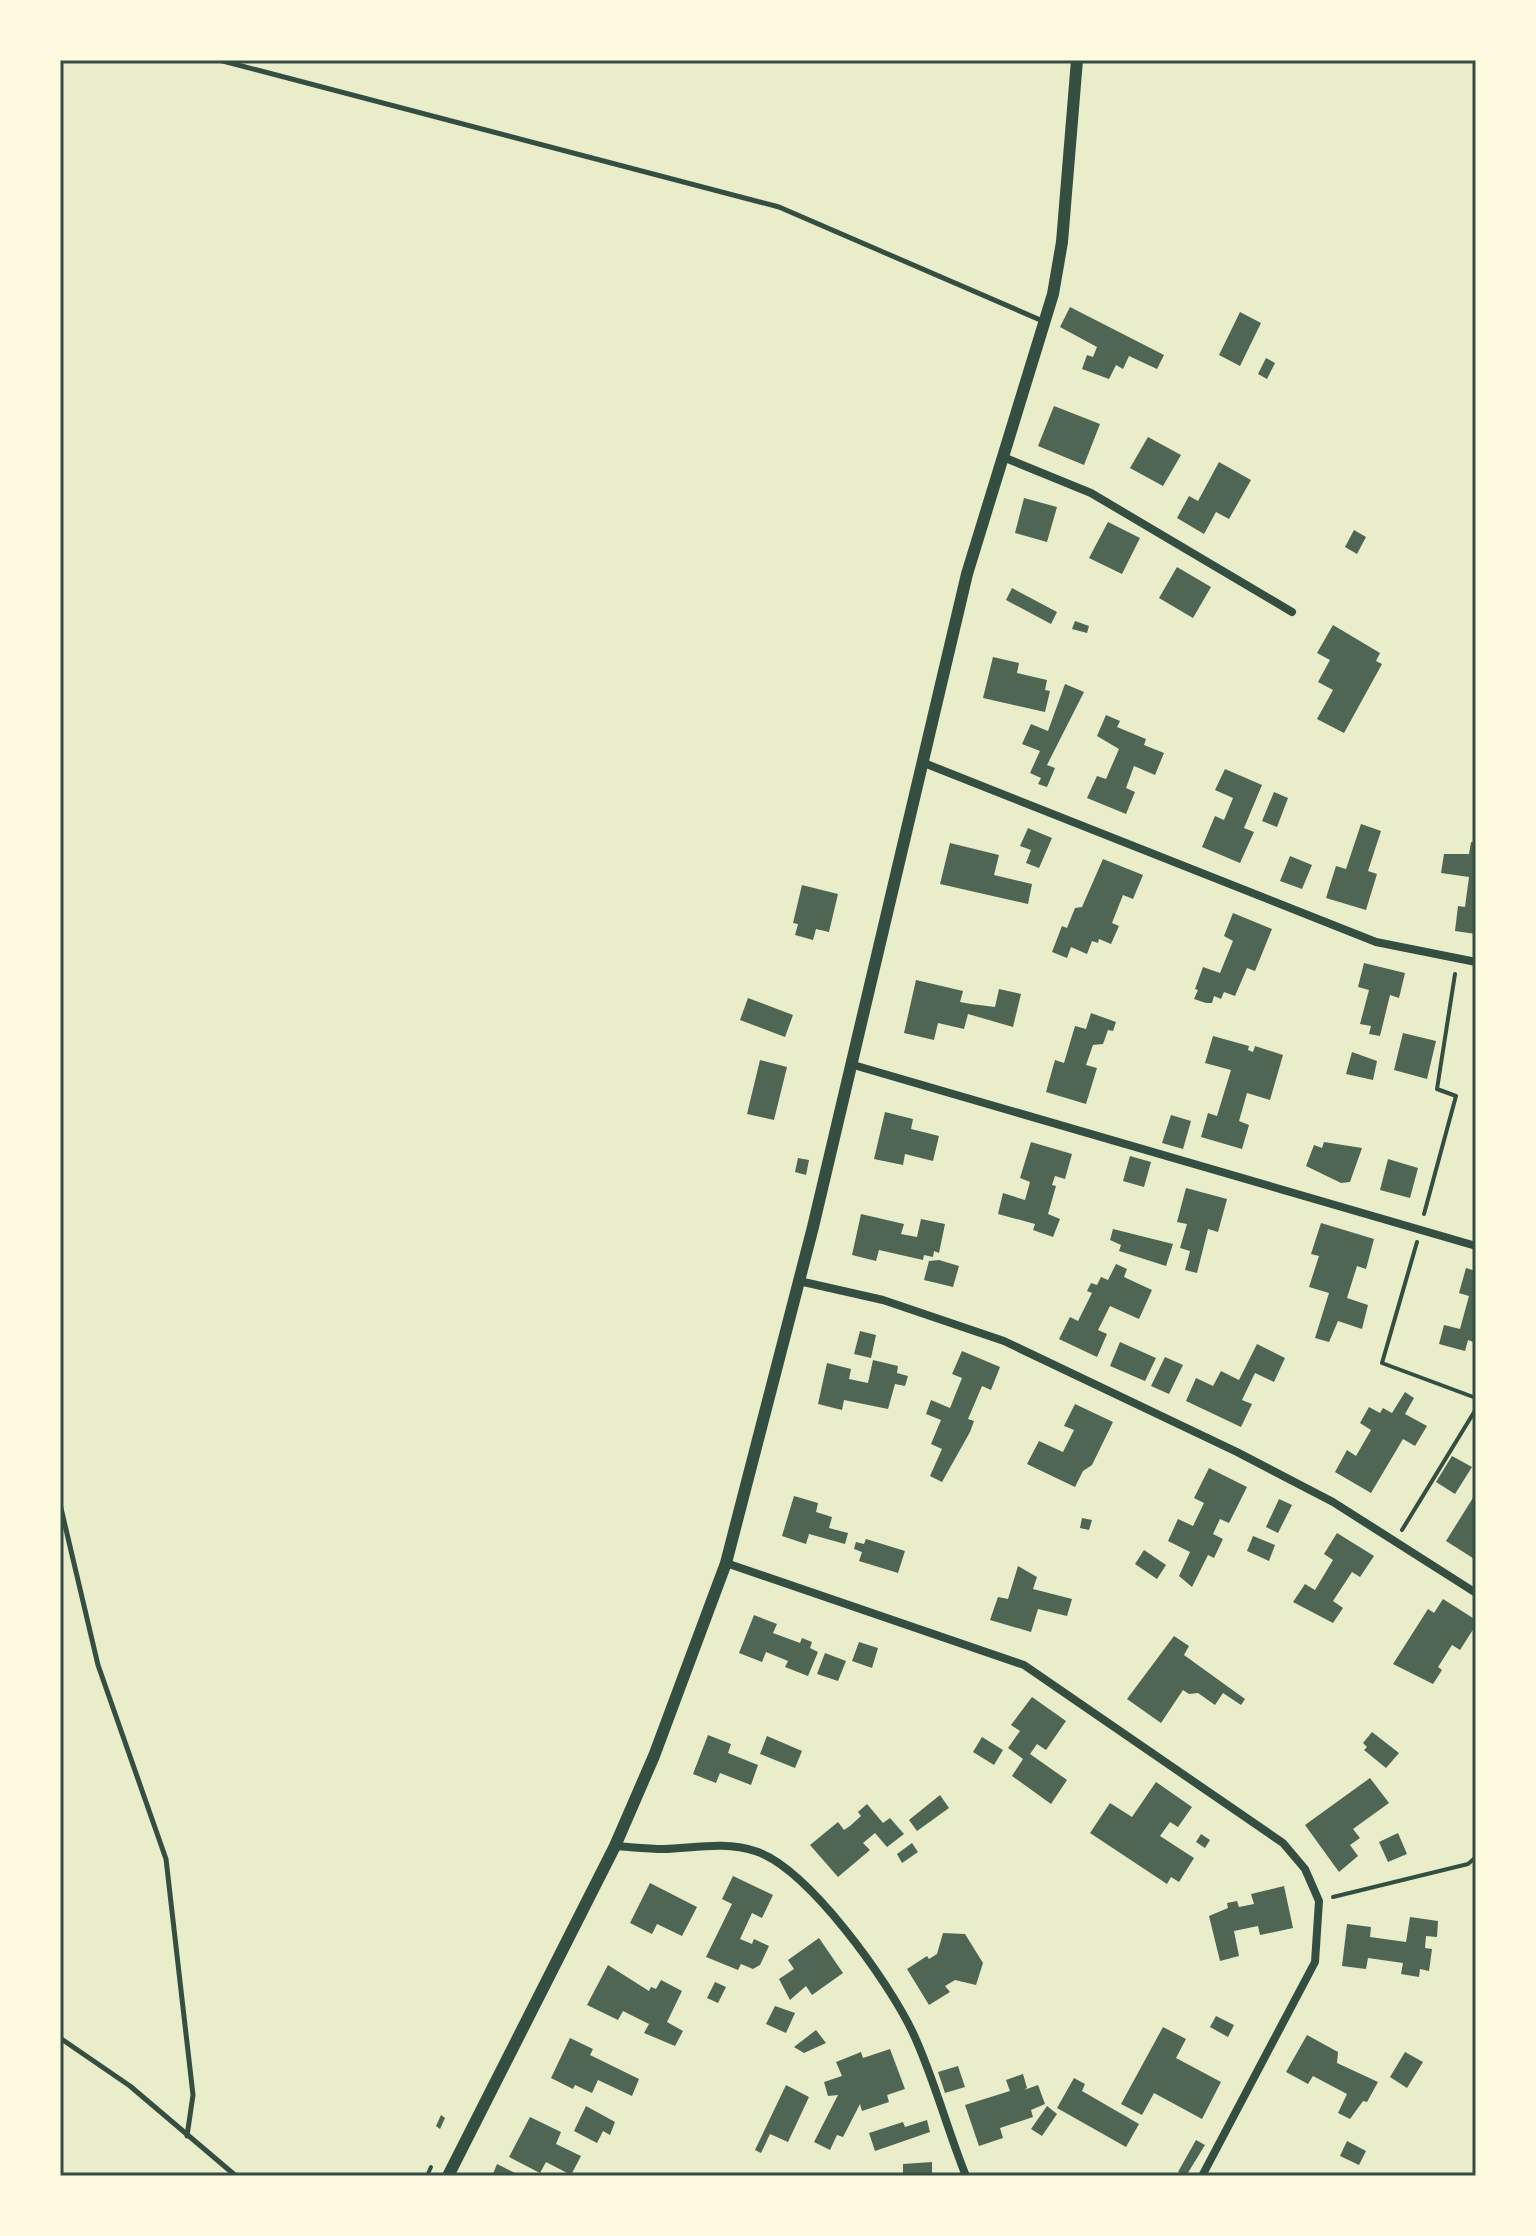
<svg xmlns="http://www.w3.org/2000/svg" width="1536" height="2236" viewBox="0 0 1536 2236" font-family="Quicksand,sans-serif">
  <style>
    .building { fill: #4f6655 }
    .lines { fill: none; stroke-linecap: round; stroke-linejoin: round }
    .path { stroke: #344e41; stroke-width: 4 }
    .service { stroke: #344e41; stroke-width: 5 }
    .minor { stroke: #344e41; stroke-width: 8 }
    .tertiary { stroke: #344e41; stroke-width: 12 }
    .neatline { fill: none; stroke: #344e41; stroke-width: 3 }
  </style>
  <rect width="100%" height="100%" fill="#e9edc9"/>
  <g class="building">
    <path d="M1070,307L1164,355L1157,369L1129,356L1123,369L1116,365L1109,379L1082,369L1087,355L1093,357L1097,347L1060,327Z"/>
    <path d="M1240,312L1261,323L1240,366L1219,355Z"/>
    <path d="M1266,358L1275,363L1267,379L1258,374Z"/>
    <path d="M1054,406L1100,424L1084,465L1038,446Z"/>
    <path d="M1148,437L1181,455L1163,486L1130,468Z"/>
    <path d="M1219,462L1251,480L1229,519L1216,512L1204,534L1177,518L1189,496L1198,501Z"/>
    <path d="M1024,498L1057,507L1047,542L1015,533Z"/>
    <path d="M1108,522L1140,538L1122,574L1089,558Z"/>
    <path d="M1354,530L1366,537L1357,554L1345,547Z"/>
    <path d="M1177,567L1211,587L1193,618L1159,598Z"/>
    <path d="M1012,588L1057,612L1051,624L1006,600Z"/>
    <path d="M1075,621L1089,626L1087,633L1072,629Z"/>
    <path d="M1333,625L1380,653L1376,661L1382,664L1344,733L1317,719L1333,690L1318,682L1330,660L1317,653Z"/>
    <path d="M993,657L1019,663L1017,673L1047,680L1045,690L1050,691L1045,712L983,698Z"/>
    <path d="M1065,684L1084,692L1047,765L1055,768L1047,787L1038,784L1041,778L1030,773L1040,751L1022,744L1031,724L1048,731Z"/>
    <path d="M1106,715L1120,721L1117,727L1146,739L1144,745L1164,753L1155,775L1134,766L1126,788L1135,792L1126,814L1087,798L1097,776L1106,779L1119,749L1097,736Z"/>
    <path d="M1225,769L1262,785L1244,828L1254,832L1240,863L1202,847L1215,816L1224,820L1233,798L1215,790Z"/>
    <path d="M1274,792L1288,798L1277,827L1262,821Z"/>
    <path d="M1361,824L1381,831L1368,871L1377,874L1366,910L1326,898L1336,866L1346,869Z"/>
    <path d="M1028,828L1052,838L1039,868L1026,863L1031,850L1020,846Z"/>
    <path d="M1471,842L1476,843V934L1455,931L1458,906L1465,907L1469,877L1441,873L1444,854H1469Z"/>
    <path d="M950,843L999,855L994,875L1032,884L1028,904L940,884Z"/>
    <path d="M1290,856L1312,865L1302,889L1280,881Z"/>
    <path d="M1103,859L1143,875L1133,899L1123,895L1112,923L1119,926L1111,944L1099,939L1098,943L1092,941L1087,954L1071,947L1067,958L1052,952L1062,926L1067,928L1075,908L1082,907Z"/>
    <path d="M802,885L838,894L829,932L816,929L813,940L795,935L798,924L793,923Z"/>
    <path d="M1233,913L1272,929L1255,971L1247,968L1235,996L1224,992L1221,999L1214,996L1212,1003H1206L1194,999L1198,990L1195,989L1203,967L1220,973L1233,941L1224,936Z"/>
    <path d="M1364,963L1405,973L1399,998L1390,995L1380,1036L1369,1034L1371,1026L1360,1024L1369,990L1358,987Z"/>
    <path d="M916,980L963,991L960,1002L971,1004L995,1007L999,989L1021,994L1013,1027L968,1014L964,1029L938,1023L934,1040L904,1033Z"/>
    <path d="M748,998L793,1015L785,1037L740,1020Z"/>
    <path d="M1091,1013L1116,1022L1113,1031L1108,1030L1103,1044L1093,1045L1086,1065L1097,1068L1086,1104L1046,1092L1055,1060L1064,1063L1075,1026L1086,1029Z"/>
    <path d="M1403,1033L1436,1041L1427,1079L1394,1070Z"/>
    <path d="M1213,1036L1249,1046L1248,1050L1253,1052L1255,1046L1283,1055L1270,1100L1247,1093L1239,1121L1249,1125L1242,1149L1201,1137L1208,1113L1217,1116L1231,1070L1205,1063Z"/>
    <path d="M1352,1052L1377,1061L1373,1080L1346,1074Z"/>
    <path d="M760,1060L787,1067L774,1120L747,1114Z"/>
    <path d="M885,1112L913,1119L911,1129L939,1136L933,1161L905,1154L903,1165L874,1159Z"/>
    <path d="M1171,1115L1191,1121L1183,1149L1162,1143Z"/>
    <path d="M1031,1142L1072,1154L1065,1179L1055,1176L1052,1185L1056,1186L1048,1214L1060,1219L1053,1237L1033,1230L1035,1224L998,1214L1003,1193L1025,1200L1030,1182L1020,1178Z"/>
    <path d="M1324,1142L1362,1148L1350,1182L1341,1183L1306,1166L1314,1145L1322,1148Z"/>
    <path d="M1130,1156L1151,1162L1144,1187L1123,1181Z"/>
    <path d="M798,1158L809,1160L806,1175L795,1172Z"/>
    <path d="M1388,1159L1418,1168L1410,1198L1380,1190Z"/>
    <path d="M1186,1188L1227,1199L1218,1232L1208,1229L1197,1273L1185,1270L1190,1251L1180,1248L1187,1224L1177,1222Z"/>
    <path d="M861,1214L904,1224L901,1234L917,1237L921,1219L945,1224L939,1253L934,1251L933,1257L924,1255L923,1260L879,1250L876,1261L852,1255Z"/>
    <path d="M1321,1223L1374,1239L1366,1269L1357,1266L1347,1298L1368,1305L1362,1329L1338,1321L1329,1342L1315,1338L1329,1293L1309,1287L1319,1256L1311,1254Z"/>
    <path d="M1113,1229L1173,1244L1166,1266L1119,1251L1121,1245L1110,1240Z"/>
    <path d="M939,1260L959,1266L953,1287L924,1280L929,1261Z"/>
    <path d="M1116,1264L1127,1269L1124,1277L1152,1290L1139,1319L1110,1306L1098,1330L1107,1334L1097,1357L1059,1339L1070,1317L1078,1321L1092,1293L1087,1291L1091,1283L1097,1285L1101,1277L1108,1280Z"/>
    <path d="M1466,1268L1476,1271V1343L1468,1340L1465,1351L1439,1344L1444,1325L1460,1329L1469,1296L1459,1293Z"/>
    <path d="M860,1331L876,1335L871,1358L854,1354Z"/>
    <path d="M1120,1342L1156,1358L1145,1381L1110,1366Z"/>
    <path d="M1257,1344L1285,1358L1274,1382L1255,1373L1242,1400L1252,1404L1241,1427L1186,1401L1196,1378L1213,1386L1221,1371L1239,1380Z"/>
    <path d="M962,1351L1000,1367L991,1390L982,1386L968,1419L974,1421L970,1432L942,1482L930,1476L942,1449L931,1444L941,1420L926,1414L931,1400L950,1408L962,1378L952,1374Z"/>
    <path d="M1165,1357L1183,1365L1169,1394L1151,1386Z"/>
    <path d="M873,1360L898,1366L897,1373L908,1376L905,1386L895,1384L888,1409L844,1400L842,1410L818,1404L827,1363L851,1369L849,1379L868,1383Z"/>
    <path d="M1405,1392L1414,1398L1405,1414L1427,1426L1415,1446L1403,1439L1371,1493L1335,1472L1347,1450L1356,1456L1371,1430L1360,1423L1369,1407L1380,1413L1383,1408L1392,1413Z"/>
    <path d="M1075,1404L1113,1422L1092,1465L1083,1471L1075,1487L1027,1464L1039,1441L1063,1452L1074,1430L1064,1426Z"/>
    <path d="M1452,1456L1472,1467L1455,1494L1436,1482Z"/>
    <path d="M1209,1468L1247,1487L1229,1523L1220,1519L1213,1534L1223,1539L1214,1558L1208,1555L1192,1587L1179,1576L1190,1552L1168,1541L1178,1519L1193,1526L1204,1503L1194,1498Z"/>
    <path d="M1476,1493V1560L1446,1541Z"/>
    <path d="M794,1496L818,1503L816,1512L832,1517L829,1528L848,1533L845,1544L809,1534L806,1544L782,1536Z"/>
    <path d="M1279,1499L1292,1505L1278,1533L1266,1527Z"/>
    <path d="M1082,1518L1092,1520L1089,1530L1080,1528Z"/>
    <path d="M1337,1533L1374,1556L1360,1577L1352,1572L1333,1601L1343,1608L1333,1623L1293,1602L1305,1584L1315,1590L1333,1560L1324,1554Z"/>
    <path d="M1253,1536L1275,1545L1269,1561L1247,1551Z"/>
    <path d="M866,1539L905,1551L898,1573L859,1561L862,1552L854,1549L856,1542L864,1544Z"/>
    <path d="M1144,1550L1166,1565L1157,1579L1135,1564Z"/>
    <path d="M1018,1566L1037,1577L1033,1589L1072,1599L1067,1616L1038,1609L1031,1632L990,1620L998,1597L1008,1599Z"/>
    <path d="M1443,1599L1476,1620V1625L1460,1650L1452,1645L1438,1667L1442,1670L1433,1684L1393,1664L1428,1609L1434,1613Z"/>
    <path d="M754,1615L777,1624L773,1633L800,1643L802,1638L812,1642L810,1648L818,1652L808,1676L785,1667L788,1661L766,1652L762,1662L739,1653Z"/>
    <path d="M1174,1636L1189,1646L1184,1655L1245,1699L1241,1705L1223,1693L1215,1705L1198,1693L1189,1694L1183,1690L1161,1723L1127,1699Z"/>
    <path d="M859,1642L878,1648L872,1668L852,1661Z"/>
    <path d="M825,1653L846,1661L838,1681L817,1674Z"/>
    <path d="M1032,1697L1066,1721L1046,1750L1037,1744L1030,1754L1067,1780L1051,1804L1012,1776L1023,1759L1008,1748L1020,1731L1011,1725Z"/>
    <path d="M1372,1732L1399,1753L1386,1768L1364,1750L1367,1747L1363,1743Z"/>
    <path d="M708,1735L731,1744L728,1753L758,1765L751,1785L720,1773L716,1783L693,1774Z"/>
    <path d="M767,1736L802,1751L795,1768L760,1754Z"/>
    <path d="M982,1737L1003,1750L994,1765L973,1752Z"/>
    <path d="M1370,1778L1389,1803L1353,1829L1360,1838L1350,1845L1358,1856L1339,1872L1305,1825Z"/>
    <path d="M1156,1782L1192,1807L1178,1827L1170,1822L1160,1836L1194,1858L1179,1882L1171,1877L1167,1884L1090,1833L1110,1803L1132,1817Z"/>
    <path d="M940,1795L949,1808L917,1831L909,1820Z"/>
    <path d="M867,1804L883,1823L890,1818L904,1834L887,1847L875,1833L863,1843L870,1850L838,1877L810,1845L838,1822L844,1830L850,1826L861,1816L858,1812Z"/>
    <path d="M1398,1833L1407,1854L1388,1862L1379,1842Z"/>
    <path d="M1201,1834L1210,1840L1205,1848L1196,1842Z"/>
    <path d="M912,1843L918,1852L902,1863L897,1854Z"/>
    <path d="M733,1876L773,1895L762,1918L752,1913L740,1939L752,1944L754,1939L769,1946L760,1965L753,1969L741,1964L738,1970L706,1957L732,1904L722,1899Z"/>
    <path d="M650,1883L697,1907L682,1936L657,1924L652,1934L630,1923Z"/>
    <path d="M1284,1886L1293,1928L1260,1935L1258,1926L1234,1931L1239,1956L1220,1961L1209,1916L1228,1908L1227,1903L1237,1901L1239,1907L1254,1904L1251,1894Z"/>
    <path d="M1410,1917L1438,1921L1437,1937L1426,1936L1425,1948L1432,1949L1429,1971L1420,1969L1419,1977L1401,1974L1403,1963L1368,1958L1366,1969L1342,1966L1347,1924L1371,1927L1370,1937L1406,1942Z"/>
    <path d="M943,1933L965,1934L983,1963L976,1985L955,1980L945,1986L950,1992L929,2005L907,1969L927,1956L929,1959L937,1954Z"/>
    <path d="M819,1938L843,1973L812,1995L806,1986L790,2000L779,1979L794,1969L788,1960Z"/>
    <path d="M608,1965L649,1991L651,1987L656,1989L661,1980L682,1991L667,2022L683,2031L675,2046L644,2033L649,2024L623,2011L618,2020L587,2005Z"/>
    <path d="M715,1982L726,1987L718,2003L707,1998Z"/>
    <path d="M775,2006L795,2013L786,2033L766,2024Z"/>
    <path d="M1216,2016L1234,2025L1228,2037L1210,2027Z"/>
    <path d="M1163,2027L1186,2039L1176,2058L1221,2082L1202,2119L1154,2093L1142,2115L1121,2104Z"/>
    <path d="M816,2030L826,2043L804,2053L794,2047Z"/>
    <path d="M1307,2035L1338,2052L1337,2063L1378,2082L1367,2102L1363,2101L1350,2119L1338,2113L1347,2094L1313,2076L1308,2084L1286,2072Z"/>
    <path d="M570,2038L593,2049L590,2055L639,2079L632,2096L598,2080L592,2093L575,2085L573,2089L551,2078Z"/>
    <path d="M890,2049L905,2089L887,2095L889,2102L862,2111L860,2104L843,2137L837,2135L830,2150L814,2142L838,2095L828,2096L824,2082L842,2076L836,2062L861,2052L863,2058Z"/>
    <path d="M1405,2052L1423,2062L1407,2088L1390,2077Z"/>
    <path d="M958,2066L965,2087L945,2093L938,2072Z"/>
    <path d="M1023,2074L1027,2088L1024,2090L1038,2085L1045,2104L1031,2110L1033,2117L1000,2128L1003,2138L979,2146L965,2105L1010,2091L1006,2080Z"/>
    <path d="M1074,2078L1085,2084L1082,2091L1139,2124L1126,2147L1057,2108Z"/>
    <path d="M786,2085L809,2097L788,2142L770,2134L761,2153L755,2150Z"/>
    <path d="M586,2106L615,2122L610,2135L603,2131L597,2143L574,2131Z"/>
    <path d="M1047,2106L1057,2114L1042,2136L1031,2129Z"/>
    <path d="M441,2115L445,2118L440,2129L436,2126Z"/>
    <path d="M530,2117L561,2132L556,2144L581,2156L571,2175L546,2162L540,2173L509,2157Z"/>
    <path d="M927,2120L930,2132L875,2151L869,2133L903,2122L905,2127Z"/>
    <path d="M1196,2140L1205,2145L1186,2176L1178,2172Z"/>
    <path d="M1347,2141L1366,2151L1359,2165L1340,2156Z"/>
    <path d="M932,2162V2176H903V2164Z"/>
    <path d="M497,2164L515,2173L514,2176L493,2174Z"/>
  </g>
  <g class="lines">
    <g class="path">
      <path d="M1424,1214L1456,1096L1437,1089L1455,974"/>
      <path d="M1417,1242L1382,1363L1476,1398"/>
      <path d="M1402,1530L1476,1409"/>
      <path d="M1333,1897L1468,1864L1476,1857"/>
      <path d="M427,2176L431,2167"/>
    </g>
    <g class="service">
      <path d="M219,60L779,207L1045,322"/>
      <path d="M60,1504L98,1665L166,1859L193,2095L187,2136"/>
      <path d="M60,2038L130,2086L236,2176"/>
    </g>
    <g class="minor">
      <path d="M1003,457L1091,493L1292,612"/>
      <path d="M924,763L1376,942L1476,962"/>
      <path d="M850,1064L1476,1246"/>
      <path d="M799,1281L883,1300L1004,1341L1237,1452L1333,1502L1476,1593"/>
      <path d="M726,1563L1024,1665L1283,1843L1305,1869L1319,1901L1315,1962L1202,2176"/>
      <path d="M615,1846C631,1847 648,1849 664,1849C694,1848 726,1841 755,1851C808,1868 889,1982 913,2033C934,2078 947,2129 966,2176"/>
    </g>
    <path class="tertiary" d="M448,2176L615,1846L654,1756L726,1563L813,1227L967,574L1053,294L1062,242L1077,60"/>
  </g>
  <rect width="1536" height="2236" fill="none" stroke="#fefae0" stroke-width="124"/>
  <rect x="62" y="62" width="1412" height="2112" class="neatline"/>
</svg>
